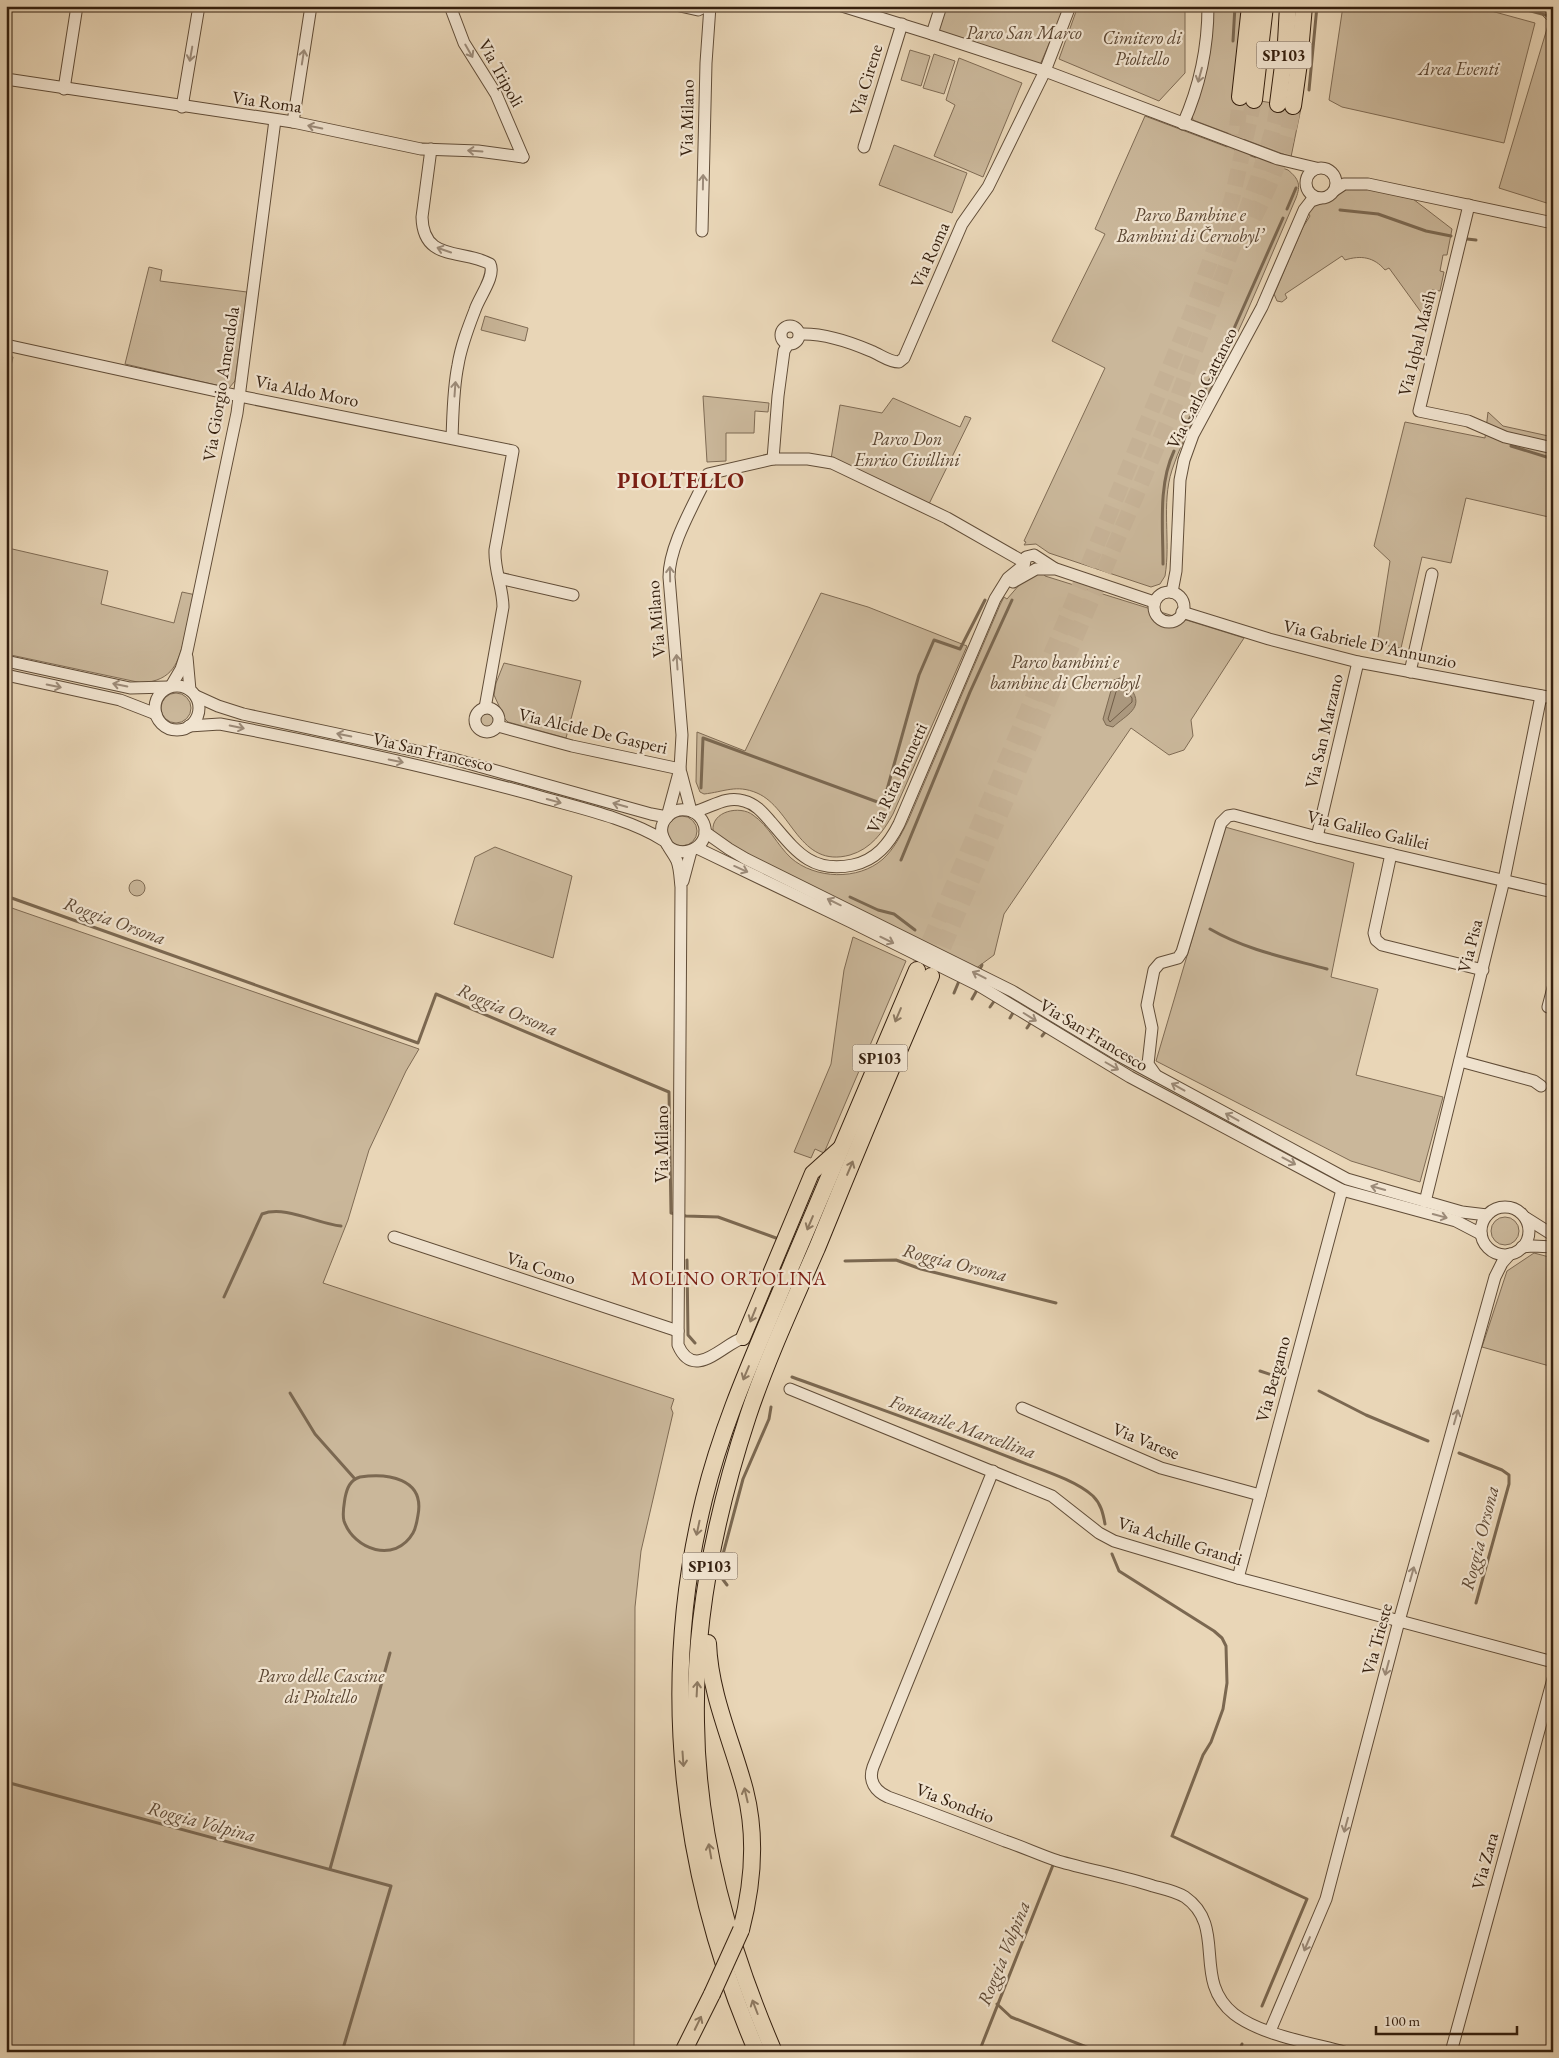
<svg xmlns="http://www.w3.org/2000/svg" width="1559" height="2058" viewBox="0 0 1559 2058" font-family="'EB Garamond',serif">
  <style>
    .green { fill: #cab79a; stroke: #7f6b54 }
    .water { fill: #ab987e; stroke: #7b6851 }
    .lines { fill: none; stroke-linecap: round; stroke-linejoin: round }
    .shore { stroke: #705c46; stroke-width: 1 }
    .stream { stroke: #7b6851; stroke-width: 3 }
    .highway-tunnel { stroke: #c5b195; stroke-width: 16; stroke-dasharray: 16 8; stroke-linecap: butt }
    .minor-casing { stroke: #614d38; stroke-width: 13 }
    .major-casing { stroke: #341f0e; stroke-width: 16 }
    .highway-casing { stroke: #341f0e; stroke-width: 18 }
    .minor { stroke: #f1e4d0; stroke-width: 11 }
    .major { stroke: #e9d6b7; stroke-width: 14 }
    .highway { stroke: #e9d6b7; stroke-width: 16 }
    .highway-bridge-casing { stroke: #341f0e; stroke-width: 18; stroke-linecap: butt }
    .highway-bridge { stroke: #e9d6b7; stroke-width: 16 }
    .oneway { stroke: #9c8b79 }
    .oneway2 { stroke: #8e7a62 }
    .labels { text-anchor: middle; stroke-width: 4.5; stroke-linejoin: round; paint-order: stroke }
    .shield { fill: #f1e4d0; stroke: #6d5a48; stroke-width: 1 }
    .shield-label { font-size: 16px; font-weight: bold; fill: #341f0e }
    .park-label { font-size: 18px; font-style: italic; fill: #5a4531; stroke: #f1e4d0 }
    .street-label { font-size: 18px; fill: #341f0e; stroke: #f1e4d0 }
    .water-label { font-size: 19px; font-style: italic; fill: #5e4935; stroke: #f1e4d0 }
    .neighbourhood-label { font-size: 19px; letter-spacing: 1px; fill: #7a1f14; stroke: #f1e4d0 }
    .district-label { font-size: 22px; font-weight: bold; letter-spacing: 1px; fill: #7a1f14; stroke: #f1e4d0 }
  </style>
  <rect width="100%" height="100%" fill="#e9d6b7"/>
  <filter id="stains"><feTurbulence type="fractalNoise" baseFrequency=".004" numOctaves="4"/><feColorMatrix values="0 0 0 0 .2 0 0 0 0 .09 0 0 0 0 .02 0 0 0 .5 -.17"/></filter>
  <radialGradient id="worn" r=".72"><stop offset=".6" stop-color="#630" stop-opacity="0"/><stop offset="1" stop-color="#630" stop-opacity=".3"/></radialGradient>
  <g class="green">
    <path d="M946,6H1065L1040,65L937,32Z"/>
    <path d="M1078,6H1185V73L1159,101L1059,59Z"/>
    <path d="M1211,6H1244L1232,96L1301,108L1291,157L1193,120L1192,116Z"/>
    <path d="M1343,6H1473L1535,23L1504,143L1342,107L1329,100Z"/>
    <path d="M1534,7L1553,12V205L1499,188L1549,22Z"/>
    <path d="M910,50L930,56L921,86L901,80Z"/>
    <path d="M934,54L955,61L944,94L923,88Z"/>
    <path d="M959,58L1022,83L983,177L934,156L955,105L946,100Z"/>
    <path d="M1145,116L1288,170C1299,179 1301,185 1296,198C1273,251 1251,305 1226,358C1208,396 1185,430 1172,470C1161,504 1171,541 1165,576L1160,584L1151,587L1049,553L1036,544L1024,545L1026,542L1024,541L1105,368L1052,341L1105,234L1095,229Z"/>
    <path d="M894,145L967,173L952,213L879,185Z"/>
    <path d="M1349,185L1413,199L1452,229L1447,255H1443L1440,271L1444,272L1440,291L1432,290L1426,319L1389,268L1385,270C1374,257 1361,255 1345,260L1342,256L1285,294L1287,298L1282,302L1277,301L1274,294L1303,227L1310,216L1307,211L1310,204L1331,197Z"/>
    <path d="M149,267L162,270L160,281L247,292L235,381L229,388L125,364Z"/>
    <path d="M485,316L528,328L525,341L481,330Z"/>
    <path d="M6,355L13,357L6,390Z"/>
    <path d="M703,396L769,403L768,412L755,411L754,433H726V461L707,462Z"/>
    <path d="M893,398L960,427L965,416L971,418L928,506L831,459L840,405L882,413Z"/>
    <path d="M1488,412L1503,426L1553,437V518L1466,498L1451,563L1422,557L1401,648L1377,644L1390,561L1374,546L1405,422L1485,438Z"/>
    <path d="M8,548L108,571L101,604L174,623L182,592L196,595C192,609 189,623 185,636C178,664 173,680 142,683L6,654V558Z"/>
    <path d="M1035,574H1044L1045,576L1244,638L1191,720L1193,736L1184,750L1169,755L1131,728L1004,914L994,955L975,969L744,855L713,831C711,811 740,805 753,815C769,826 777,845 791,858C815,879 858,881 883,859C894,849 901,835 908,821L1000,605L1004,597L1007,599L1020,584Z"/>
    <path d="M821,593L868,607L967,646L893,814C883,832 871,849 850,855C799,869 792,808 757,793C736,784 724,792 704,794L700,792L696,782L697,732L745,751Z"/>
    <path d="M504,663L581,681L566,738L508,722L505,719L494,695L496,683Z"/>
    <circle cx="176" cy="708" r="15"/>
    <circle cx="487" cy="720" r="8"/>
    <circle cx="682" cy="831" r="15"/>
    <path d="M1225,827L1354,863L1331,977L1378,989L1356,1075L1443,1097L1420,1182L1351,1161L1156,1061Z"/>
    <path d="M495,847L572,876L553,958L454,924L475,857Z"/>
    <circle cx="137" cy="888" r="8"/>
    <path d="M6,906L419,1049L406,1071L369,1150L348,1220L323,1283L674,1399L671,1408L673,1413L641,1551L635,1607L634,2052H6Z"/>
    <path d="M853,937L906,961L824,1153L815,1149L811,1158L794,1152L831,1064L844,970Z"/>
    <circle cx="1505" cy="1231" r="14"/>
    <path d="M1534,1253L1553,1258V1367L1482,1347L1507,1271Z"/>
  </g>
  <path class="water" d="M1120,678C1126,680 1128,684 1131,689C1145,708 1126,715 1113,727L1106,725L1103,719L1114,680Z"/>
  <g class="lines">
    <path class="shore" d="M1121,684L1132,698V702L1110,722L1108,719L1118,685Z"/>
    <g class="stream">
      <path d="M1512,6L1553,17"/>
      <path d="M1233,41L1235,6"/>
      <path d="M1309,90L1317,6"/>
      <path d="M1287,209L1296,188"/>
      <path d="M1340,210L1378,214L1426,231L1451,236"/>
      <path d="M1467,239L1476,240"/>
      <path d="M1228,342L1283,218"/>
      <path d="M1176,445L1225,351"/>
      <path d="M1511,446L1553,459"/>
      <path d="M1163,564C1163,527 1158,485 1174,451"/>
      <path d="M701,788L703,738L883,804L919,675L934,640L960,649L985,600"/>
      <path d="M901,860L970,692L1012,600"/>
      <path d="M6,896L418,1043L436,994L669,1092L671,1213L686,1216L718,1217L776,1238"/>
      <path d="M850,897L878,910L894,914L915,930"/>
      <path d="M1210,929C1246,950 1287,958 1327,969"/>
      <path d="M979,971L982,965"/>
      <path d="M954,993L959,981"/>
      <path d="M972,999L977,990"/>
      <path d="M990,1007L995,1000"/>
      <path d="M1010,1018L1014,1011"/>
      <path d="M1027,1028L1031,1022"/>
      <path d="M1042,1036L1046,1031"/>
      <path d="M687,1260L688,1335L695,1343"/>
      <path d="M845,1261L896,1260L921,1269L1056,1303"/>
      <path d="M224,1297L262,1214C285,1205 318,1224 341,1226"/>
      <path d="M1260,1371L1278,1377"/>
      <path d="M792,1377C866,1404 941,1430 1014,1459C1038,1469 1074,1479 1093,1496C1101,1504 1103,1513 1105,1524"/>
      <path d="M1319,1391L1366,1415L1428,1441"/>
      <path d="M290,1393L315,1434L355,1479"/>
      <path d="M1459,1453L1502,1470L1509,1475V1484L1476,1603"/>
      <path d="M360,1477C387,1473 425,1478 418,1515C417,1521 416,1528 413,1533C395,1564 354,1550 344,1521C342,1514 344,1505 345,1498C347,1488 350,1480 360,1477Z"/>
      <path d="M1112,1554L1119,1571L1214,1631L1222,1638L1226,1646L1227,1683L1223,1709L1211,1742L1203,1755L1172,1836L1307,1899L1262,2006"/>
      <path d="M727,1585L718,1573L743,1479L769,1419L771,1407"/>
      <path d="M6,1782L391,1886L342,2052"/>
      <path d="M330,1869L390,1653"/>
      <path d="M997,2004L1011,2017L1099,2052"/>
      <path d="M979,2052L1053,1865"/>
      <path d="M1239,2052L1242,2044"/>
    </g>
    <g class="highway-tunnel">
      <path d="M1235,150L1240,97"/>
      <path d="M1254,218C1272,181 1287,147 1293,106"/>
      <path d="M920,964L1072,605L1191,315L1232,199L1254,100"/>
      <path d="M934,969L1176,402L1258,179L1275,122L1278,104"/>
    </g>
    <g class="minor-casing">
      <g id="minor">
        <path d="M450,6L464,43L496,94L523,157"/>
        <path d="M680,6L698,10L706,6"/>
        <path d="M842,6L932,34L1045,71L1278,159L1316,168"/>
        <path d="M932,34L941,6"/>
        <path d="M6,79L293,122L421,149L478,151L523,157"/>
        <path d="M64,89L77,6"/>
        <path d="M182,107L199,6"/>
        <path d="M293,122L311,6"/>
        <path d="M1183,124C1200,86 1208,48 1208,6"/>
        <path d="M864,147L902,24"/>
        <path d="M431,149L422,217C423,262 462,249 490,264C496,276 479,297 475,310C468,328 461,346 458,365C453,389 453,414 452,438"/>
        <circle cx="1321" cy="183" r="15"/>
        <path d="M1335,190L1344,184H1368L1553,223"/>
        <path d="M1469,205L1419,411L1468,421L1505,437L1553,448"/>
        <path d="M702,231L706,63L710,6"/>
        <circle cx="790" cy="335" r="9"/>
        <path d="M800,334C824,333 848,341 871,351C881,355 889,362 899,362L904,358L962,224L988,187L1045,71L1070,6"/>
        <path d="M6,345L239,396L513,451L495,550C494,570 503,588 503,607L485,708"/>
        <path d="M773,459L778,396L784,351L788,344"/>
        <path d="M1024,565L1026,557L1034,555L1054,568"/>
        <path d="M499,578L573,595"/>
        <path d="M1013,582L1036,569H1056L1154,602"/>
        <path d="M1172,592L1176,571L1180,480L1184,460L1193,435L1262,307L1304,210L1311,201L1320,198"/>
        <circle cx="1169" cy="607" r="15"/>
        <path d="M1182,612L1269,639L1358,662L1553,698"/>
        <path d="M187,657L190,690"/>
        <path d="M6,661L130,688L168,687"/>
        <path d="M1410,672L1432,574"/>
        <path d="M6,675L120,700L156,714"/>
        <circle cx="177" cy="708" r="22"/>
        <path d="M171,686L181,669L187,651L237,413L275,120"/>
        <path d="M196,696L218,706L243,714L450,758L651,814L667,817"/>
        <circle cx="487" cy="720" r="12"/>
        <path d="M189,726L220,724C325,744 431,767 534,795C575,807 628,818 663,840"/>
        <path d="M498,726L572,746L680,769"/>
        <path d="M681,773L691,811"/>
        <path d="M693,812C711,808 725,795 744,801C756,804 763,813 771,822C795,850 811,874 853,865C876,860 889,844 899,824L995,599L1008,578L1024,565"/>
        <path d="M667,817L680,769L682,735L669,577C669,545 695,503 708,474L773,459H808L832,463L947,518L1024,562"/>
        <path d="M705,832L729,849L746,859L1012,991L1120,1056L1347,1179L1462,1212L1487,1215"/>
        <path d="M1317,837L1358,662"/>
        <path d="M668,846C686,862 715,842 702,820C698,814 692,810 686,810C679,809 673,811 668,816C652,832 670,846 677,861C680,869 680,879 681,887L678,1345C694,1382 723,1344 743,1338"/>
        <path d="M697,848L851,922L978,985L1130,1077L1342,1190L1456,1221L1481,1234"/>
        <path d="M1391,854L1374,933L1376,940L1382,945L1483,970"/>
        <path d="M683,881L691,851"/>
        <path d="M1548,1007L1553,988"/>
        <path d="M1460,1061L1534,1081L1541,1086"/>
        <path d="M1155,1074L1148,1064L1152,1028L1147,1005L1154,970L1160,963L1178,958L1182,952L1221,823L1228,816L1234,815L1317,837L1553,892"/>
        <path d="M1425,1202L1504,880L1541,696"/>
        <circle cx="1505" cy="1231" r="24"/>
        <path d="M1526,1218L1553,1235"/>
        <path d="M394,1237L678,1331"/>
        <path d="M1522,1247L1533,1246L1553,1247"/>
        <path d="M790,1389L1052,1496L1099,1533L1114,1541L1238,1578L1553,1662"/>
        <path d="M1022,1408L1161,1468L1260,1495"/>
        <path d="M993,1471L873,1767C868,1781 875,1791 888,1797C927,1811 966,1826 1005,1841C1023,1847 1040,1855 1058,1861C1089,1870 1122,1876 1153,1886C1164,1889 1175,1891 1185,1897C1228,1927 1191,1980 1234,2014C1261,2035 1311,2043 1344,2052"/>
        <path d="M1238,1578L1342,1190"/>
        <path d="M1270,2031L1326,1899L1399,1621L1495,1277L1502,1263L1510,1254"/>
        <path d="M1451,2052L1553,1679"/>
      </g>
    </g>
    <g class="major-casing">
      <path id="major" d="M743,1338L812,1173L842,1146"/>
    </g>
    <g class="highway-casing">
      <g id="highway">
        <path d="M1240,97L1250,6"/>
        <path d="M1254,100L1265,6"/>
        <path d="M1278,104L1286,42L1288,6"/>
        <path d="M1293,106L1299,63L1304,6"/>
        <path d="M708,1643C710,1695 732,1741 745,1790C757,1837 753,1884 741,1930"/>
        <path d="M683,2052L712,1994"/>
        <path d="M757,2052C681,1876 658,1687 704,1499C724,1417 760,1342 792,1264C834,1166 876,1068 917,970"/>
        <path d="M774,2052C729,1948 697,1836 696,1722C694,1620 716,1513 748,1416C767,1359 793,1303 817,1248C854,1157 892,1066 931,976"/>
      </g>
    </g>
    <use href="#minor" class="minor"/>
    <use href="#major" class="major"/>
    <use href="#highway" class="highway"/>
    <g class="highway-bridge-casing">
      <path id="highway-bridge" d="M712,1994L741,1930"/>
    </g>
    <use href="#highway-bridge" class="highway-bridge"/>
  </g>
  <defs><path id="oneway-shaft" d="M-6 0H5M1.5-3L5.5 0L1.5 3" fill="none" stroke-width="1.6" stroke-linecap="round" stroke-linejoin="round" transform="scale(1.25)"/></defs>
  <g class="oneway">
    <use href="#oneway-shaft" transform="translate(469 51) rotate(60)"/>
    <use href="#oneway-shaft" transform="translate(191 54) rotate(100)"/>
    <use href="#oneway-shaft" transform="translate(303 57) rotate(-81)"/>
    <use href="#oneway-shaft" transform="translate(1200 75) rotate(105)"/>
    <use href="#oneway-shaft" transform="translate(315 127) rotate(-168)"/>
    <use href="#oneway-shaft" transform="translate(475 151) rotate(-176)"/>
    <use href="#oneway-shaft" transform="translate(703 182) rotate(-89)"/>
    <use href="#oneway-shaft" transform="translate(444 250) rotate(-161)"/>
    <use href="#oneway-shaft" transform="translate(455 389) rotate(-86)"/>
    <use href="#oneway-shaft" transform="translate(670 574) rotate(-91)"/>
    <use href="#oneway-shaft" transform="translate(677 662) rotate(-94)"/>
    <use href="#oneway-shaft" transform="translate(120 685) rotate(-168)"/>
    <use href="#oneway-shaft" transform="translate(54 686) rotate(12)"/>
    <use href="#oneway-shaft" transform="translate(237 727) rotate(12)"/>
    <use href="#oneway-shaft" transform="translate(344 735) rotate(-168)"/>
    <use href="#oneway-shaft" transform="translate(396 761) rotate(12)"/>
    <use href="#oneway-shaft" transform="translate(554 801) rotate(15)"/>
    <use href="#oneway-shaft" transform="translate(620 805) rotate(-164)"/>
    <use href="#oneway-shaft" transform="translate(741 869) rotate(24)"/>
    <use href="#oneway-shaft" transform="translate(834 902) rotate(-154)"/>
    <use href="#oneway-shaft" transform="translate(887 940) rotate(26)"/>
    <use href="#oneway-shaft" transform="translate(979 975) rotate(-153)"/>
    <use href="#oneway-shaft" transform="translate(1030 1017) rotate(32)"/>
    <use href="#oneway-shaft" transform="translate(1112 1066) rotate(30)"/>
    <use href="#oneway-shaft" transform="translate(1178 1087) rotate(-151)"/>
    <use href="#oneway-shaft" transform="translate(1232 1117) rotate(-151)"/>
    <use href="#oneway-shaft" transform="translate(1289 1161) rotate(28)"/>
    <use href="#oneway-shaft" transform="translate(1378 1188) rotate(-164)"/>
    <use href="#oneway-shaft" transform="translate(1440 1216) rotate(15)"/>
    <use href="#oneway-shaft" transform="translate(1456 1417) rotate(-74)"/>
    <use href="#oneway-shaft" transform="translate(1412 1574) rotate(-74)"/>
    <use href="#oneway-shaft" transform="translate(1387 1668) rotate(105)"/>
    <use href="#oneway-shaft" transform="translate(1346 1825) rotate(105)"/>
    <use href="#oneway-shaft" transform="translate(1307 1944) rotate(113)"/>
  </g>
  <g class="oneway2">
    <use href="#oneway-shaft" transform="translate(898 1015) rotate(113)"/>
    <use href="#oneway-shaft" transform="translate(850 1168) rotate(-67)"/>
    <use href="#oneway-shaft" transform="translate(810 1223) rotate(113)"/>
    <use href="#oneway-shaft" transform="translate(753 1315) rotate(112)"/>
    <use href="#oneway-shaft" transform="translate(746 1373) rotate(113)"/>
    <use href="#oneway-shaft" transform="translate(698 1528) rotate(102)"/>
    <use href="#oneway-shaft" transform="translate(697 1689) rotate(-87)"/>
    <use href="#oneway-shaft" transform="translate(683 1759) rotate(86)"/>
    <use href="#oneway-shaft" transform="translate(746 1795) rotate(-103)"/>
    <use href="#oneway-shaft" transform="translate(710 1851) rotate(-100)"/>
    <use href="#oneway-shaft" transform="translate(755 2007) rotate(-111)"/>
    <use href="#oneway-shaft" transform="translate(698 2023) rotate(-64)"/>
  </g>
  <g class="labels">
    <g class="shield">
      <rect x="1256.5" y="41.5" width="55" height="27" rx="4"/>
      <rect x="852.5" y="1044.5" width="55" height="27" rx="4"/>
      <rect x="682.5" y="1552.5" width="55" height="27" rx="4"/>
    </g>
    <g class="shield-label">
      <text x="1284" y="61">SP103</text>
      <text x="880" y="1064">SP103</text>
      <text x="710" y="1572">SP103</text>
    </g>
    <g class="park-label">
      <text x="1024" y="39">Parco San Marco</text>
      <text x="1142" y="44">Cimitero di<tspan x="1142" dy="21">Pioltello</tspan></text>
      <text x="1459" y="75">Area Eventi</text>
      <text x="1190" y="221">Parco Bambine e<tspan x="1190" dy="21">Bambini di Černobyl’</tspan></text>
      <text x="907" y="445">Parco Don<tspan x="907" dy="21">Enrico Civillini</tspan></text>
      <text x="1065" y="668">Parco bambini e<tspan x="1065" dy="21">bambine di Chernobyl</tspan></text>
      <text x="321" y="1682">Parco delle Cascine<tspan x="321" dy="21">di Pioltello</tspan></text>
    </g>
    <g class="street-label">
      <text transform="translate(501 73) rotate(61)" y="6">Via Tripoli</text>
      <text transform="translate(866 80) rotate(-73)" y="6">Via Cirene</text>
      <text transform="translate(267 102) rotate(8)" y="6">Via Roma</text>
      <text transform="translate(687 118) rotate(-89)" y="6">Via Milano</text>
      <text transform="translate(930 255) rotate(-66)" y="6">Via Roma</text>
      <text transform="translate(1417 343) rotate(-76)" y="6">Via Iqbal Masih</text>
      <text transform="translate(221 384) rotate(-81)" y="6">Via Giorgio Amendola</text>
      <text transform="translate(1202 388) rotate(-63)" y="6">Via Carlo Cattaneo</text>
      <text transform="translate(307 391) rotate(11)" y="6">Via Aldo Moro</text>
      <text transform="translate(656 619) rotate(-95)" y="6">Via Milano</text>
      <text transform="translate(1370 644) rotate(12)" y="6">Via Gabriele D'Annunzio</text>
      <text transform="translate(593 731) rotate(13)" y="6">Via Alcide De Gasperi</text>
      <text transform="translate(1324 731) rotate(-77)" y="6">Via San Marzano</text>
      <text transform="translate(433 752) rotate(13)" y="6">Via San Francesco</text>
      <text transform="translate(897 778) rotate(-65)" y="6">Via Rita Brunetti</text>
      <text transform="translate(1368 830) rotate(13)" y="6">Via Galileo Galilei</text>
      <text transform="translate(1470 946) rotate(-76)" y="6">Via Pisa</text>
      <text transform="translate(1094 1035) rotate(31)" y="6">Via San Francesco</text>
      <text transform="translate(662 1144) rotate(-90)" y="6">Via Milano</text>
      <text transform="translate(541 1268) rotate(18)" y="6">Via Como</text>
      <text transform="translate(1273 1379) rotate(-75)" y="6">Via Bergamo</text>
      <text transform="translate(1146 1441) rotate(22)" y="6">Via Varese</text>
      <text transform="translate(1180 1541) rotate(17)" y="6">Via Achille Grandi</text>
      <text transform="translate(1377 1639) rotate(-75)" y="6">Via Trieste</text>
      <text transform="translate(955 1803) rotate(21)" y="6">Via Sondrio</text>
      <text transform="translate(1485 1861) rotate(-75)" y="6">Via Zara</text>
    </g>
    <g class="water-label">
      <text transform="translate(115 920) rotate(20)" y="7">Roggia Orsona</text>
      <text transform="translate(508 1009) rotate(23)" y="7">Roggia Orsona</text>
      <text transform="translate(955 1262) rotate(14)" y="7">Roggia Orsona</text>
      <text transform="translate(963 1426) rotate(20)" y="7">Fontanile Marcellina</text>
      <text transform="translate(1479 1538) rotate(-76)" y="7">Roggia Orsona</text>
      <text transform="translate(202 1821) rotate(15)" y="7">Roggia Volpina</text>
      <text transform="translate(1003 1953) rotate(-68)" y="7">Roggia Volpina</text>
    </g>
    <g class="neighbourhood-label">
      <text x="729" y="1285">MOLINO ORTOLINA</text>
    </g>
    <g class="district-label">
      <text x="681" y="488">PIOLTELLO</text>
    </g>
  </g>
  <rect width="1559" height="2058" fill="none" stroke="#e9d6b7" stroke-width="25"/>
  <rect x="8" y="8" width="1544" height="2043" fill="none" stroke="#341f0e" stroke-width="2.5"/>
  <rect x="12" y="12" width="1534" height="2033" fill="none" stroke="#341f0e"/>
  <path d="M1376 2026v8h141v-8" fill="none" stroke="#341f0e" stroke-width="2.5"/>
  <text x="1384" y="2026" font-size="15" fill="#341f0e" stroke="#f1e4d0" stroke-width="4" paint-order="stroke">100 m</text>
  <rect width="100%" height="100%" filter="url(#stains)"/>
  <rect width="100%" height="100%" fill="url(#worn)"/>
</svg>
